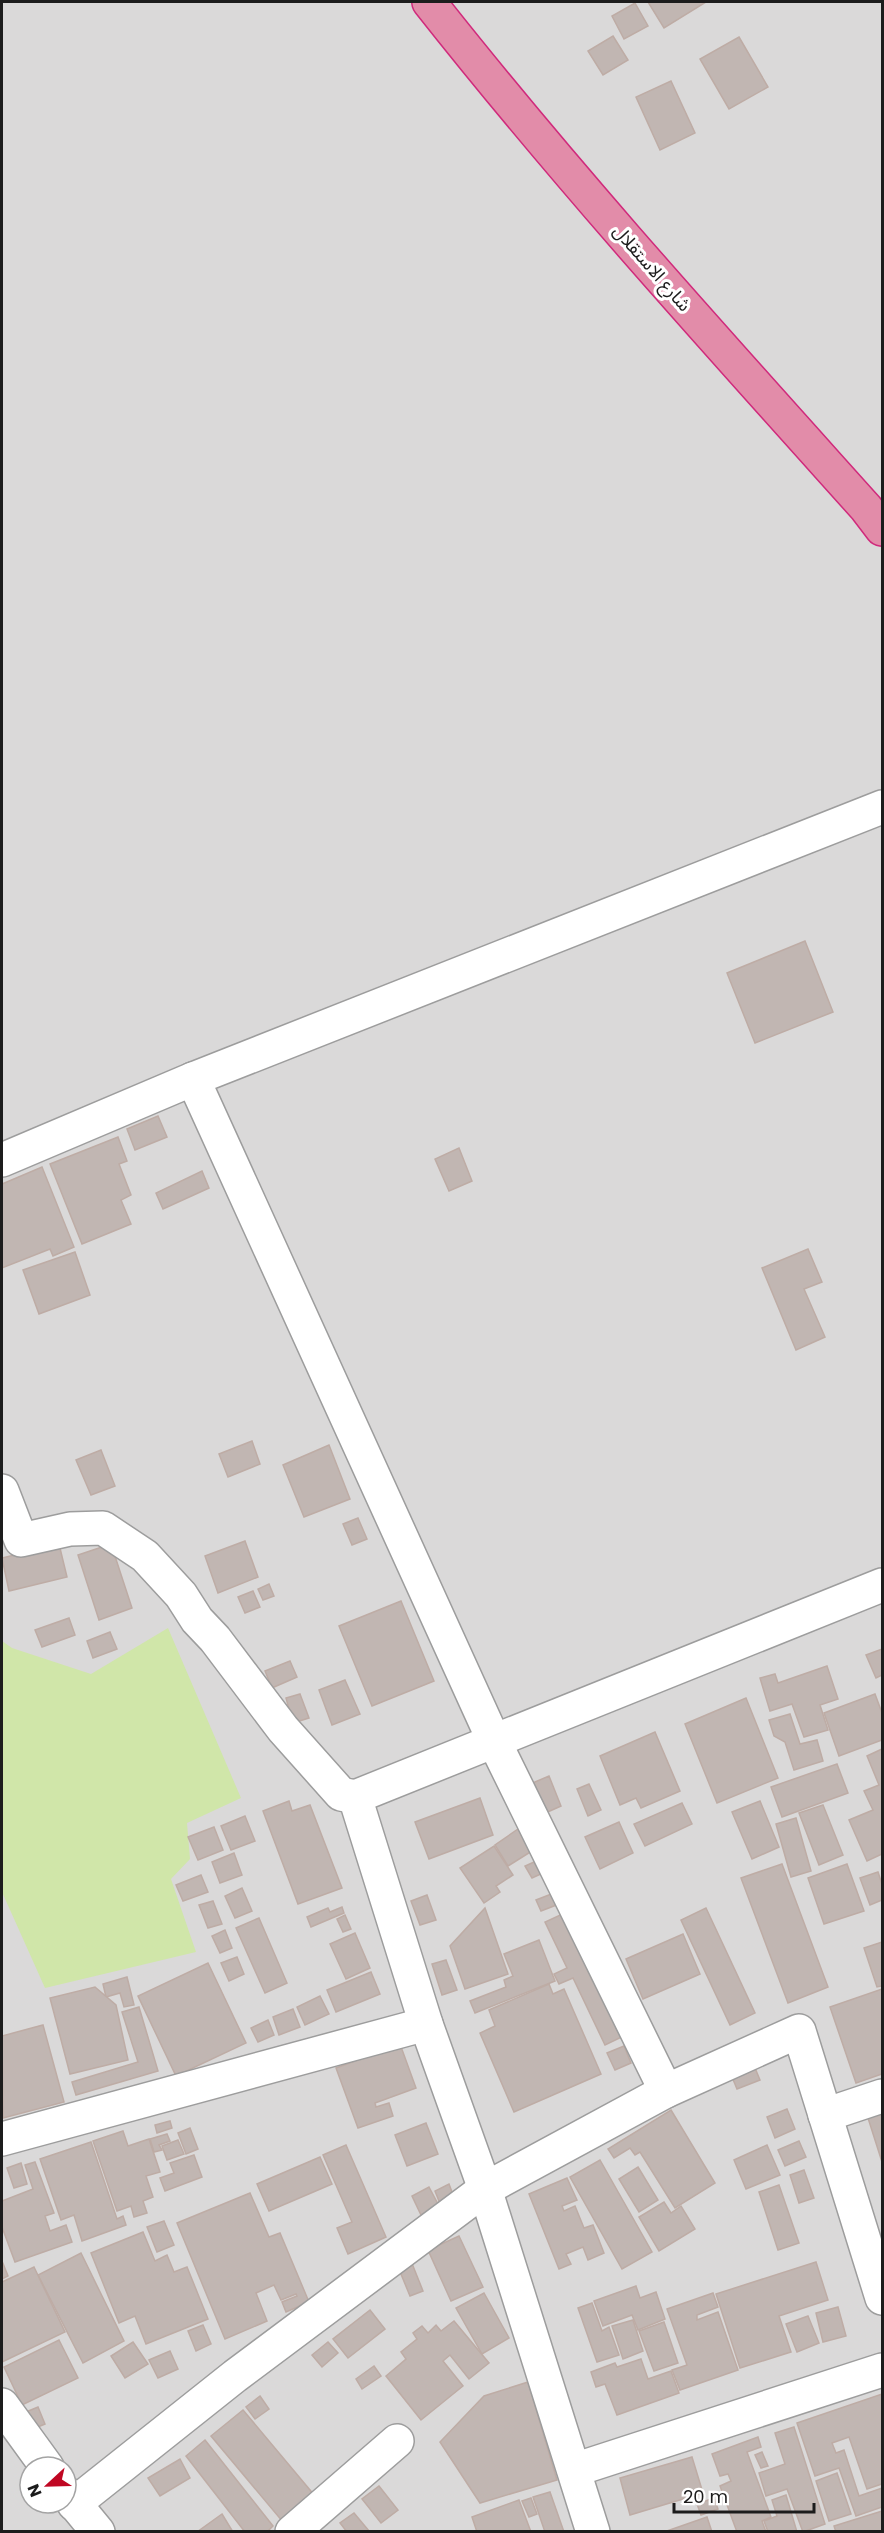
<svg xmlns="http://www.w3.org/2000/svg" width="884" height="2533" viewBox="0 0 884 2533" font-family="Poppins,'Noto Sans Arabic',sans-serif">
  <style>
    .residential { fill: #dad9d9; fill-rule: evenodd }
    .grass { fill: #d0e6a9 }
    .building { fill: #c1b6b2; stroke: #beaca5; stroke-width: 1.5 }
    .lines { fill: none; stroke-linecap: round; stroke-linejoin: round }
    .street-casing { stroke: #9d9d9d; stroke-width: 36 }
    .highway-casing { stroke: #d02a7c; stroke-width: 36 }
    .street { stroke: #fff; stroke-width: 33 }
    .highway { stroke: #e28ca9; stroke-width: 33 }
    .labels { text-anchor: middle; stroke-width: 6; stroke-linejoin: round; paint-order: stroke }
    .street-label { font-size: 18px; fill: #1c1c1c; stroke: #fff }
  </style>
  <rect width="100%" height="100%" fill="#ede8e2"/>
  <path class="residential" d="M2,2H882V2531L2,2532ZM30,2467H66V2503H30Z"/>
  <path class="grass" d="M168,1628L241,1798L187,1823L190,1859L171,1879L196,1952L45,1988L2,1892V1641L12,1648L91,1674Z"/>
  <g class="building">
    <path d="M648,2H706L664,28Z"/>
    <path d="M635,3L648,26L624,39L612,16Z"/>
    <path d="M613,36L628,60L603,75L588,51Z"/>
    <path d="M739,37L768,87L729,109L700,59Z"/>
    <path d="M671,81L695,133L660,150L636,97Z"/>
    <path d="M805,941L833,1012L755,1043L727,973Z"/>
    <path d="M158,1116L167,1137L135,1150L127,1129Z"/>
    <path d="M118,1137L127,1161L119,1164L131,1195L121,1200L131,1224L82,1244L50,1164Z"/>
    <path d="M459,1148L472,1181L449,1191L435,1159Z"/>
    <path d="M42,1167L74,1247L53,1256L50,1249L2,1268V1184Z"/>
    <path d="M202,1171L209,1188L163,1209L156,1193Z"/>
    <path d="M808,1249L822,1282L804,1289L825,1337L796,1350L762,1268Z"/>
    <path d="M75,1252L90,1295L39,1314L23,1270Z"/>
    <path d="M252,1441L260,1464L228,1477L219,1454Z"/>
    <path d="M329,1445L350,1499L304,1517L283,1465Z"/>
    <path d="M101,1450L115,1486L91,1495L76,1460Z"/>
    <path d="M358,1518L367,1539L352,1545L343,1524Z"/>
    <path d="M245,1541L258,1577L218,1593L205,1556Z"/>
    <path d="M59,1544L67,1577L9,1591L2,1558Z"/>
    <path d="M111,1544L132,1608L99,1620L78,1555Z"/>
    <path d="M269,1584L274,1596L263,1600L258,1589Z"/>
    <path d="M253,1591L260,1607L245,1613L238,1597Z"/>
    <path d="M401,1601L434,1681L372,1706L339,1626Z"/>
    <path d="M69,1618L75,1635L42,1647L35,1630Z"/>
    <path d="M110,1632L117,1649L93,1658L87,1641Z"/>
    <path d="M882,1649V1675L876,1678L866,1655Z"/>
    <path d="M290,1661L297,1677L272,1688L265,1671Z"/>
    <path d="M827,1666L838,1699L820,1705L828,1730L804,1737L792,1704L770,1711L760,1678L775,1674L778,1683Z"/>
    <path d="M345,1680L360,1714L332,1725L319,1690Z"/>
    <path d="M300,1694L309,1718L293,1723L286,1698Z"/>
    <path d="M875,1694L882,1713V1740L839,1756L824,1713Z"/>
    <path d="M746,1698L778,1778L717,1803L685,1724Z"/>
    <path d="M790,1714L800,1744L817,1740L823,1761L794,1770L785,1742L774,1736L769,1720Z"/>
    <path d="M655,1732L680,1791L641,1808L636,1798L620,1805L600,1756Z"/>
    <path d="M882,1749V1854L867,1861L849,1820L873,1810L864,1791L879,1785L867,1756Z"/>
    <path d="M837,1764L848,1793L782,1817L771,1787Z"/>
    <path d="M549,1776L561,1806L541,1815L528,1785Z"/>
    <path d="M589,1784L601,1810L588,1816L577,1789Z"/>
    <path d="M480,1798L493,1835L429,1859L415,1822Z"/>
    <path d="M289,1801L292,1811L310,1805L342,1888L298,1904L263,1811Z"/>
    <path d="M760,1801L779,1847L752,1859L732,1812Z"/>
    <path d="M682,1803L692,1824L645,1846L634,1824Z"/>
    <path d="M823,1805L843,1855L819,1865L799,1813Z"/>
    <path d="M245,1816L255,1841L231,1850L221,1826Z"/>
    <path d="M796,1818L811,1871L791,1877L776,1824Z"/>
    <path d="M619,1822L633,1853L600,1869L585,1837Z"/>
    <path d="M214,1827L223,1850L198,1860L188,1837Z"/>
    <path d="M518,1829L532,1851L508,1866L495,1845Z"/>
    <path d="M494,1846L513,1875L496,1886L500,1892L484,1903L460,1868Z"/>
    <path d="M234,1853L242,1875L220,1883L212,1862Z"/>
    <path d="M534,1862L541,1874L532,1878L525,1866Z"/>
    <path d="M782,1864L828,1987L788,2003L741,1878Z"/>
    <path d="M847,1864L864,1911L824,1924L808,1878Z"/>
    <path d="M878,1872L882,1884V1900L870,1905L860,1878Z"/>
    <path d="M201,1875L208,1892L183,1901L176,1885Z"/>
    <path d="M242,1888L252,1911L235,1918L225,1896Z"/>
    <path d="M554,1893L559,1904L541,1911L536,1900Z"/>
    <path d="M427,1895L436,1920L420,1925L411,1901Z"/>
    <path d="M213,1901L222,1924L208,1928L199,1905Z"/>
    <path d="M342,1907L344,1913L311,1927L307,1917L328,1908L330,1912Z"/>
    <path d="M485,1908L508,1974L465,1989L450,1946Z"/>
    <path d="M706,1908L755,2013L730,2025L681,1920Z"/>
    <path d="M569,1911L628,2034L605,2045L573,1978L559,1984L554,1974L567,1968L545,1922Z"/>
    <path d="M345,1915L351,1929L343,1932L337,1919Z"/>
    <path d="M259,1918L287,1983L265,1993L236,1928Z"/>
    <path d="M225,1930L232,1948L220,1953L212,1936Z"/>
    <path d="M355,1933L370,1968L346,1979L330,1944Z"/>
    <path d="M683,1934L700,1974L643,1999L626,1959Z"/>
    <path d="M539,1940L555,1981L475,2013L470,2001L506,1987L504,1980L513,1976L504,1954Z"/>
    <path d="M882,1942V1986L877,1987L864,1948Z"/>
    <path d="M237,1957L244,1974L229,1981L221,1963Z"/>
    <path d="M446,1960L457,1990L442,1995L432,1964Z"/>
    <path d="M208,1963L246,2043L176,2076L138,1996Z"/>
    <path d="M371,1972L380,1994L336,2012L327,1990Z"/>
    <path d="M127,1977L134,2005L124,2007L120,1993L106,1997L103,1984Z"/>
    <path d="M549,1984L553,1994L564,1989L601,2074L514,2112L480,2033L495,2026L489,2010Z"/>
    <path d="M95,1987L116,2005L128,2060L70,2074L50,1998Z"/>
    <path d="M882,1989V2074L856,2083L830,2007Z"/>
    <path d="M320,1996L329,2014L305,2025L297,2007Z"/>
    <path d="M139,2007L158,2071L76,2095L72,2082L138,2062L122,2012Z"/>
    <path d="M293,2009L300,2027L279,2035L273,2017Z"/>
    <path d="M268,2020L274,2035L258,2042L251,2028Z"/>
    <path d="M43,2025L64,2102L3,2118L2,2036Z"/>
    <path d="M400,2044L416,2088L375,2103L376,2107L389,2103L393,2116L358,2128L336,2068Z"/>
    <path d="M624,2046L631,2063L615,2070L607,2053Z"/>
    <path d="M753,2063L760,2080L737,2089L730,2072Z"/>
    <path d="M787,2109L795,2129L775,2138L767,2117Z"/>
    <path d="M671,2110L715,2183L675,2208L640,2152L635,2155L630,2148L614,2158L608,2149Z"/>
    <path d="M882,2113V2162L868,2118Z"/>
    <path d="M170,2121L172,2128L157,2133L155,2125Z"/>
    <path d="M426,2123L438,2154L407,2166L395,2135Z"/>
    <path d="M190,2128L198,2149L186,2154L178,2133Z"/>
    <path d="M123,2131L128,2146L149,2139L160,2172L146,2176L153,2197L143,2201L147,2213L134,2217L131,2206L117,2211L93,2141Z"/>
    <path d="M167,2134L170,2141L159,2145L162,2150L154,2152L150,2139Z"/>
    <path d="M178,2140L184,2154L167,2160L162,2146Z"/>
    <path d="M799,2141L806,2157L785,2166L778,2150Z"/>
    <path d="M91,2142L117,2219L123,2216L126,2225L82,2241L74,2215L61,2220L40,2159Z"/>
    <path d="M346,2145L386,2237L348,2254L337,2228L352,2222L323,2155Z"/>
    <path d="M767,2145L780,2175L746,2189L734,2160Z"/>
    <path d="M194,2155L202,2177L165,2191L160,2178L174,2173L170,2163Z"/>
    <path d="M320,2157L332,2184L269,2211L257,2184Z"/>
    <path d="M600,2160L652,2252L622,2269L570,2177Z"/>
    <path d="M35,2162L54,2213L45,2216L50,2231L66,2225L72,2242L15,2262L2,2227V2201L33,2189L25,2165Z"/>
    <path d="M21,2163L27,2184L14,2188L7,2168Z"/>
    <path d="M638,2167L658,2200L639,2212L619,2179Z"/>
    <path d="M804,2170L814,2198L799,2203L790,2175Z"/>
    <path d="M567,2178L577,2200L562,2206L564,2211L575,2206L584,2228L593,2225L604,2253L588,2260L583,2247L566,2254L571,2264L559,2269L529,2194Z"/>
    <path d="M449,2184L455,2200L441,2206L435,2191Z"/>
    <path d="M779,2185L799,2243L778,2250L759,2192Z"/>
    <path d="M429,2187L439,2206L421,2215L412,2196Z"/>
    <path d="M250,2193L269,2237L280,2233L309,2302L286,2312L282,2302L297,2296L296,2294L281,2300L274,2285L256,2293L267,2321L225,2339L177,2223Z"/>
    <path d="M664,2202L671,2213L681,2206L695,2229L659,2251L639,2217Z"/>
    <path d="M164,2221L174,2245L157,2252L147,2227Z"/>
    <path d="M143,2232L155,2261L167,2255L174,2272L187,2267L208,2319L146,2344L135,2316L119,2323L91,2253Z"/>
    <path d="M459,2236L483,2287L451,2301L428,2250Z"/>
    <path d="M81,2253L124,2341L83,2363L38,2275Z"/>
    <path d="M409,2256L423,2291L410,2296L396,2262Z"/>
    <path d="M2,2261L8,2276L2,2279Z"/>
    <path d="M816,2262L828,2300L779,2316L791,2352L740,2368L716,2294Z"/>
    <path d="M34,2267L65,2332L2,2362V2282Z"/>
    <path d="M636,2286L640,2298L656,2292L665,2319L638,2330L632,2315L603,2326L594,2301Z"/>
    <path d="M484,2293L509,2338L482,2354L456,2308Z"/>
    <path d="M713,2293L718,2307L697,2315V2320L718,2312L738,2370L680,2390L672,2370L687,2365L667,2309Z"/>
    <path d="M592,2303L602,2331L609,2327L619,2355L597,2362L578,2308Z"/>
    <path d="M838,2307L846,2336L823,2342L816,2313Z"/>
    <path d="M370,2310L385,2329L348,2358L333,2339Z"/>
    <path d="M808,2316L819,2343L797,2352L786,2324Z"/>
    <path d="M633,2320L643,2351L623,2359L612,2326Z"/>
    <path d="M454,2321L489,2363L469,2379L450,2355L443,2361L463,2386L421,2420L386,2376L406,2359L401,2352L417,2339L413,2333L422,2326L428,2333L436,2325L441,2331Z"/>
    <path d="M664,2322L678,2363L654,2371L639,2331Z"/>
    <path d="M203,2325L211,2344L196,2351L188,2331Z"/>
    <path d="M59,2340L78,2378L22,2405L4,2367Z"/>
    <path d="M133,2342L148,2364L125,2378L111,2356Z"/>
    <path d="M328,2342L338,2353L322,2367L312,2355Z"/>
    <path d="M170,2351L178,2369L158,2378L149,2360Z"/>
    <path d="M641,2359L648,2379L671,2371L679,2393L617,2415L605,2384L596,2387L591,2372L615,2363L617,2367Z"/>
    <path d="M374,2366L381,2376L362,2389L356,2379Z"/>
    <path d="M528,2382L557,2480L480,2503L440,2442L484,2396Z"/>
    <path d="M882,2394V2484L867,2489L849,2437L832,2443L836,2453L844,2450L859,2496L882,2488V2507L856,2516L839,2468L815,2476L797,2423Z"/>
    <path d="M260,2396L269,2409L255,2419L246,2407Z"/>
    <path d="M38,2407L45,2424L33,2429L26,2412Z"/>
    <path d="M243,2410L315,2496L283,2522L211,2436Z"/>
    <path d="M794,2427L825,2524L803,2532L787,2489L766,2496L759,2473L785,2464L775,2433Z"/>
    <path d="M758,2437L761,2447L747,2452L771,2517L762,2521L766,2532H737L720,2486L731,2481L728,2474L720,2476L712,2454Z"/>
    <path d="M205,2440L273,2526L267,2532H245L186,2456Z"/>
    <path d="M762,2452L768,2466L761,2468L755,2455Z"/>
    <path d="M692,2457L703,2493L630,2515L620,2478Z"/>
    <path d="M180,2459L190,2478L160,2496L148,2478Z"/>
    <path d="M837,2473L851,2514L829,2521L816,2481Z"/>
    <path d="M379,2486L398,2510L381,2523L362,2499Z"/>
    <path d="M550,2492L564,2532H545L533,2497Z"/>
    <path d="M786,2495L797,2532H768L764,2521L777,2516L772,2500Z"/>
    <path d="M531,2498L537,2514L529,2517L522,2501Z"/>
    <path d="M714,2498L718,2509L701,2515L697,2504Z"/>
    <path d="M519,2500L531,2532H477L472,2517Z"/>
    <path d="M882,2511V2532H836L834,2526Z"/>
    <path d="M354,2513L369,2531L368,2532H347L340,2523Z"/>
    <path d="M222,2514L233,2532H197Z"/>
    <path d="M707,2517L712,2532H664Z"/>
  </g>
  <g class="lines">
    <g class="street-casing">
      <g id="street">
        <path d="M2,1160L193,1079"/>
        <path d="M2,1491L21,1540L70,1529L103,1528L145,1556L181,1595L197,1620L215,1639L283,1729L341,1794L355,1797L426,2024L485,2189L593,2532"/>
        <path d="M355,1797L882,1585"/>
        <path d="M666,2091L494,1741L193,1079L882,807"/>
        <path d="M825,2115L882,2096"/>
        <path d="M2,2139L426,2024"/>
        <path d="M2,2405L47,2467"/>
        <path d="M574,2470L882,2370"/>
        <path d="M66,2493L98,2532"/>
        <path d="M74,2504L235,2376L485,2189L666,2091L799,2031L882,2298"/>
        <path d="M292,2532L397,2441"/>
      </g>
    </g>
    <g class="highway-casing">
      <path id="highway" d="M429,2C567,177 717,342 866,508L882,529"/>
    </g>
    <use href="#street" class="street"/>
    <use href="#highway" class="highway"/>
  </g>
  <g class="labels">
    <g class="street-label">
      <text transform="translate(652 268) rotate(49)" y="6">شارع الاستقلال</text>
    </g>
  </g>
  <rect width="884" height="2533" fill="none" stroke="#1c1c1c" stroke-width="6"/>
  <g transform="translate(48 2485) rotate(248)"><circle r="28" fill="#ffffff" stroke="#a4a4a4" stroke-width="1.5"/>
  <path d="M0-4.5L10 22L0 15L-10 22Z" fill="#c00723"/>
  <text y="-9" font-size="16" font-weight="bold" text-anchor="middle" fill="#1c1c1c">N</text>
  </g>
  <path d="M674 2503v9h140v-9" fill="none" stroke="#1c1c1c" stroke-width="3"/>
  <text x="683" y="2503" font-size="18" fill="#1c1c1c" stroke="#ffffff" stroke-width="4.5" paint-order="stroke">20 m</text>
</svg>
